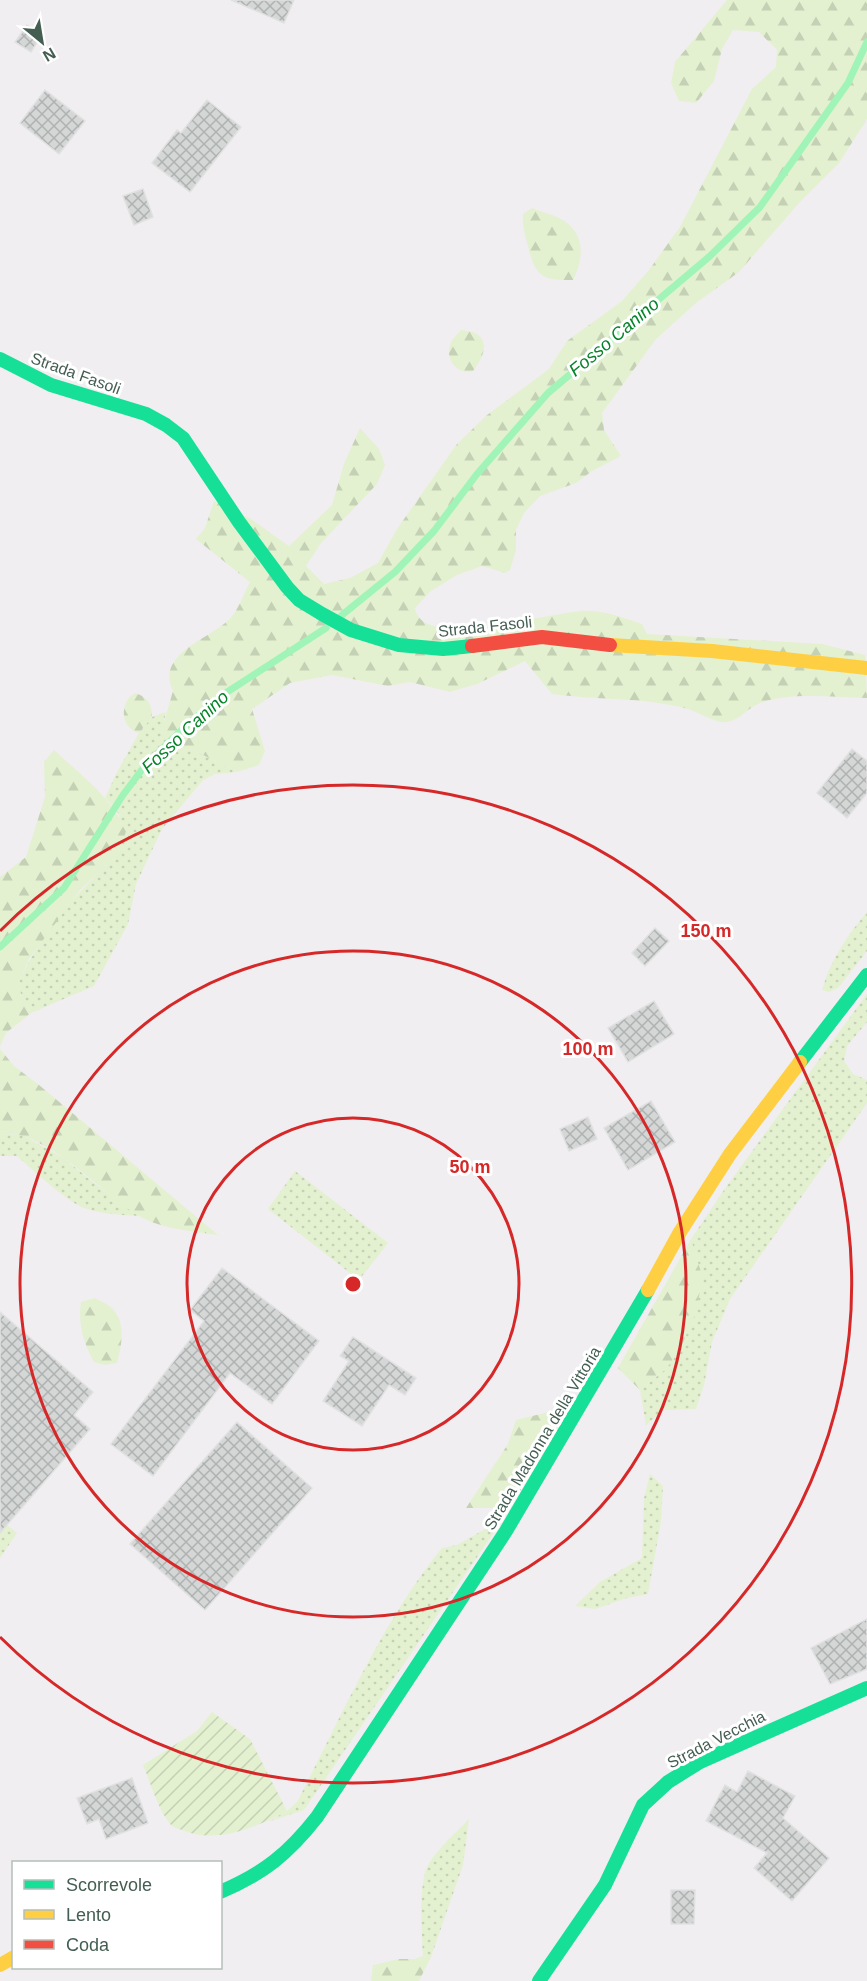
<svg xmlns="http://www.w3.org/2000/svg" width="867" height="1981" viewBox="0 0 867 1981" font-family="Arial,sans-serif">
  <style>
    .grass { fill: url(#grass-dots) }
    .forest { fill: url(#forest-firs) }
    .garden { fill: url(#garden-furrows) }
    .lines { fill: none; stroke-linecap: round; stroke-linejoin: round }
    .stream { stroke: #a0f4b7; stroke-width: 7 }
    .building { fill: url(#building-cross-hatch); stroke: #e1e1e2; stroke-width: 1.5 }
    .fast { stroke: #16e098; stroke-width: 14 }
    .slow { stroke: #ffcf43; stroke-width: 14 }
    .jam { stroke: #f24e42; stroke-width: 14 }
    .ring { fill: none; stroke: #d62828; stroke-width: 3 }
    .labels { text-anchor: middle; stroke-width: 6; stroke-linejoin: round; paint-order: stroke }
    .street-label { font-size: 16px; fill: #445e52; stroke: #fff }
    .water-label { font-size: 18px; font-style: italic; fill: #058328; stroke: #fff }
    .centre { fill: #d62828; stroke: #fff; stroke-width: 3 }
    .ring-label { font-size: 18px; text-anchor: middle; font-weight: bold; fill: #d62828; stroke: #fff; stroke-width: 6; stroke-linejoin: round; paint-order: stroke }
  </style>
  <defs>
    <pattern id="grass-dots" width="8" height="8" patternUnits="userSpaceOnUse" patternTransform="scale(1.5)"><rect width="8" height="8" fill="#e3f1d0"/><path d="M2 2h.1M6 6h.1" fill="none" stroke="#c4d1b5" stroke-width="1.8" stroke-linecap="round"/></pattern>
    <pattern id="forest-firs" width="22" height="20" patternUnits="userSpaceOnUse" patternTransform="scale(1.5)"><rect width="22" height="20" fill="#e3f1d0"/><path d="M5 1l3.5 6h-7zM16 11l3.5 6h-7z" fill="#c4d1b5"/></pattern>
    <pattern id="garden-furrows" width="10" height="10" patternUnits="userSpaceOnUse" patternTransform="scale(1.5)"><rect width="10" height="10" fill="#e3f1d0"/><path d="M-1 1l2-2M0 10L10 0M9 11l2-2" fill="none" stroke="#c4d1b5"/></pattern>
    <pattern id="building-cross-hatch" width="8" height="8" patternUnits="userSpaceOnUse" patternTransform="scale(1.5)"><rect width="8" height="8" fill="#d5d7d7"/><path d="M0 0l8 8M0 8l8-8" fill="none" stroke="#aeb2b1"/></pattern>
  </defs>
  <rect width="100%" height="100%" fill="#f0eef0"/>
  <g class="grass">
    <path d="M166,712L164,720L173,749L193,750L237,772L215,774L203,780L162,829L136,884L128,924L94,986L31,1013L17,986C40,934 78,890 120,852L119,814L105,798L117,772L139,733L152,717Z"/>
    <path d="M867,912V951L838,988L829,992L822,990C831,959 847,936 867,912Z"/>
    <path d="M867,994V1022L847,1046L844,1061L853,1074L867,1080V1103L730,1299L712,1342L704,1385L696,1409L664,1410L646,1425L640,1390L667,1368L691,1239L726,1187Z"/>
    <path d="M0,1134L22,1135L62,1157L98,1186L139,1216C121,1215 102,1214 84,1208C66,1201 32,1169 17,1156H0Z"/>
    <path d="M295,1171L388,1243L359,1280L268,1209Z"/>
    <path d="M650,1474L663,1486L661,1521L648,1594L627,1598L595,1609L575,1606L600,1582L642,1558L644,1498Z"/>
    <path d="M0,1519L17,1533L0,1558Z"/>
    <path d="M503,1519L304,1810L267,1822L287,1811L297,1802C342,1716 381,1623 442,1548L457,1545Z"/>
    <path d="M469,1819L463,1865L431,1957L423,1956C422,1933 419,1895 425,1873C429,1856 456,1833 469,1819Z"/>
  </g>
  <g class="forest">
    <path d="M727,0H867V119L839,163L799,203L739,272L696,303L656,339L602,413L604,430L621,456L592,471L576,483L540,496L524,513L516,530V550L510,570L505,573L482,566L457,575L431,591L415,608C421,654 562,607 593,611C609,612 627,619 642,624L647,634L822,644L865,655L867,698C835,698 788,691 758,704C746,709 740,720 727,722C716,724 695,710 684,708C641,697 595,700 552,694L525,661L477,684L450,692L410,682L388,686L332,675L290,683L252,709L265,751L259,765L237,772L193,750L173,749L162,729L173,691C154,651 215,639 233,615C240,606 244,593 250,582L196,539L205,528L214,501L251,519L289,546L332,505L344,464L360,428L379,449L385,465L377,484L321,543L306,566L324,584L350,578L378,563L397,529L457,444L487,415L549,369L567,341L622,301L649,270L680,227L752,89L776,67L777,50L759,32L733,30L722,49L714,81L696,103L679,101L671,83L675,62Z"/>
    <path d="M532,208C541,212 551,214 559,218C585,231 585,257 573,280C542,281 535,276 528,246C525,234 522,226 523,214Z"/>
    <path d="M461,330C465,331 472,331 475,333C492,342 481,361 473,371C456,375 444,358 451,342C453,338 458,334 461,330Z"/>
    <path d="M135,693C148,697 152,704 152,717L139,733C120,728 119,702 135,693Z"/>
    <path d="M54,750C81,775 111,797 126,831L120,852L80,890L29,959L17,986L31,1013L6,1033L0,1046V877L26,857L45,797L44,762Z"/>
    <path d="M0,1049L14,1066L39,1085L218,1235C191,1231 161,1229 137,1215C99,1190 67,1152 23,1136C16,1134 7,1134 0,1134Z"/>
    <path d="M691,1239L703,1279L694,1317L681,1347L667,1368L640,1390L618,1368Z"/>
    <path d="M95,1298C100,1301 108,1304 112,1308C126,1322 122,1346 117,1363L105,1365L94,1362C83,1342 78,1325 81,1302Z"/>
    <path d="M577,1395L516,1498L500,1508H466L508,1444L516,1420L557,1410Z"/>
    <path d="M423,1956L431,1957L419,1981H371L373,1965L399,1959H415Z"/>
  </g>
  <path class="garden" d="M212,1712L250,1739L287,1811C257,1827 216,1845 182,1830C178,1829 173,1827 170,1824C157,1807 151,1784 143,1765L197,1731Z"/>
  <g class="lines">
    <g class="stream">
      <path d="M342,615L395,572L434,531L477,474L548,393L710,256L760,207L848,83L867,42"/>
      <path d="M0,947L64,888L123,795L147,763L186,726L221,696L326,628"/>
    </g>
  </g>
  <g class="building">
    <path d="M231,0H294L284,23Z"/>
    <path d="M27,25L42,35L31,52L15,42Z"/>
    <path d="M45,90L85,121L59,154L20,123Z"/>
    <path d="M207,100L241,127L190,192L152,163L177,130L181,133Z"/>
    <path d="M143,189L153,217L134,225L123,196Z"/>
    <path d="M852,749L867,761V793L847,818L817,793Z"/>
    <path d="M655,928L669,941L645,966L632,953Z"/>
    <path d="M654,1001L674,1034L628,1062L608,1028Z"/>
    <path d="M651,1101L675,1142L628,1170L604,1128Z"/>
    <path d="M588,1117L597,1139L569,1151L560,1129Z"/>
    <path d="M222,1268L319,1341L272,1404L230,1373L153,1476L111,1444L204,1321L190,1310Z"/>
    <path d="M0,1312L93,1392L74,1415L90,1429L0,1533Z"/>
    <path d="M353,1337L416,1378L405,1395L389,1385L362,1426L323,1401L349,1361L340,1356Z"/>
    <path d="M237,1422L312,1488L205,1610L130,1544Z"/>
    <path d="M867,1619V1669L830,1684L811,1648Z"/>
    <path d="M748,1771L795,1796L783,1818L829,1858L792,1901L754,1868L767,1853L706,1821L725,1785L737,1792Z"/>
    <path d="M132,1778L148,1823L106,1839L99,1819L87,1824L77,1798Z"/>
    <path d="M671,1890H695L694,1924H671Z"/>
  </g>
  <g class="lines">
    <g class="fast">
      <path d="M0,359L51,385L146,414L166,425L183,438L239,522L287,587L299,600L322,614L351,630L399,645L443,649L472,646"/>
      <path d="M800,1062L867,975"/>
      <path d="M220,1892C263,1874 288,1854 317,1817L506,1531L648,1290"/>
      <path d="M539,1981L605,1885L643,1805L668,1782L700,1762L867,1688"/>
    </g>
    <g class="slow">
      <path d="M610,645L712,651L867,668"/>
      <path d="M648,1290L680,1232L730,1154L800,1062"/>
      <path d="M0,1965L14,1957"/>
    </g>
    <path class="jam" d="M472,646L542,637L610,645"/>
  </g>
  <g class="ring">
    <circle cx="353" cy="1284" r="166"/>
    <circle cx="353" cy="1284" r="333"/>
    <path d="M0 931A499 499 0 1 1 0 1637"/>
  </g>
  <g class="labels">
    <g class="street-label">
      <text transform="translate(76 373) rotate(20)" y="6">Strada Fasoli</text>
      <text transform="translate(485 626) rotate(-6)" y="6">Strada Fasoli</text>
      <text transform="translate(542 1438) rotate(-59)" y="6">Strada Madonna della Vittoria</text>
      <text transform="translate(716 1739) rotate(-27)" y="6">Strada Vecchia</text>
    </g>
    <g class="water-label">
      <text transform="translate(614 337) rotate(-40)" y="6">Fosso Canino</text>
      <text transform="translate(185 732) rotate(-43)" y="6">Fosso Canino</text>
    </g>
  </g>
  <circle cx="353" cy="1284" r="9" class="centre"/>
  <g class="ring-label">
    <text x="706" y="937">150 m</text>
    <text x="588" y="1055">100 m</text>
    <text x="470" y="1173">50 m</text>
  </g>
  <rect x="12" y="1861" width="210" height="108" fill="#ffffff" stroke="#b4bfba" stroke-width="1.5"/>
  <rect x="24" y="1880" width="30" height="9" fill="#16e098" stroke="#b4bfba" stroke-width="1.5"/>
  <text x="66" y="1891" font-size="18" fill="#445e52">Scorrevole</text>
  <rect x="24" y="1910" width="30" height="9" fill="#ffcf43" stroke="#b4bfba" stroke-width="1.5"/>
  <text x="66" y="1921" font-size="18" fill="#445e52">Lento</text>
  <rect x="24" y="1940" width="30" height="9" fill="#f24e42" stroke="#b4bfba" stroke-width="1.5"/>
  <text x="66" y="1951" font-size="18" fill="#445e52">Coda</text>
  <g transform="translate(42 42) rotate(150)" stroke="#ffffff" stroke-width="4.5" paint-order="stroke">
  <path d="M0-4.5L10 22L0 15L-10 22Z" fill="#445e52"/>
  <text y="-9" font-size="16" font-weight="bold" text-anchor="middle" fill="#445e52">N</text>
  </g>
</svg>
